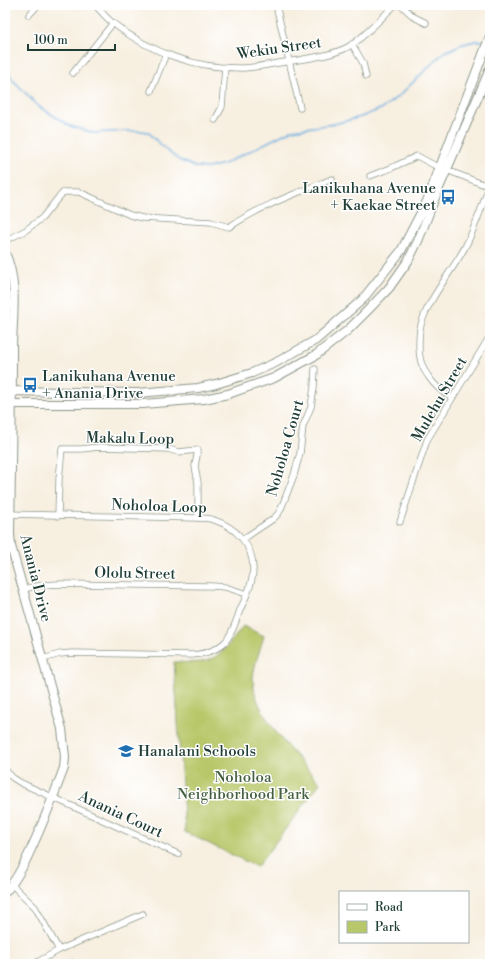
<svg xmlns="http://www.w3.org/2000/svg" width="495" height="969" viewBox="0 0 495 969" font-family="'Libre Bodoni',serif">
  <style>
    .green { fill: #b8c769; stroke: #6c824e }
    .lines { fill: none; stroke-linecap: round; stroke-linejoin: round }
    .stream { stroke: #6daee1; stroke-width: 1.5 }
    .street-casing { stroke: #8b968a; stroke-width: 7 }
    .secondary-casing { stroke: #8b968a; stroke-width: 10 }
    .street { stroke: #fff; stroke-width: 5.5 }
    .secondary { stroke: #fff; stroke-width: 8 }
    .labels { text-anchor: middle; stroke-width: 3; stroke-linejoin: round; paint-order: stroke }
    .street-label { font-size: 15px; fill: #1f3d34; stroke: #fff }
    .poi-label { font-size: 15px; fill: #1f3d34; stroke: #fff; text-anchor: start }
    .park-label { font-size: 15px; fill: #456041; stroke: #fff }
  </style>
  <rect width="100%" height="100%" fill="#fff"/>
  <filter id="ink" filterUnits="userSpaceOnUse"><feTurbulence type="fractalNoise" baseFrequency=".025" numOctaves="2"/><feDisplacementMap in="SourceGraphic" scale="8" xChannelSelector="R" yChannelSelector="G"/><feConvolveMatrix kernelMatrix="1 2 1 2 8 2 1 2 1" color-interpolation-filters="sRGB"/></filter>
  <filter id="wash" filterUnits="userSpaceOnUse"><feTurbulence type="fractalNoise" baseFrequency=".012" numOctaves="4" result="noise"/><feDisplacementMap in="SourceGraphic" scale="16" xChannelSelector="R" yChannelSelector="G"/><feGaussianBlur stdDeviation="0.9" result="paint"/><feColorMatrix in="noise" values="0 0 0 0 0 0 0 0 0 0 0 0 0 0 0 0 0 1.4 0 .05"/><feComposite in="paint" operator="in"/></filter>
  <g filter="url(#wash)">
    <rect width="100%" height="100%" fill="#f7efe0"/>
    <path class="green" d="M243,626L264,636C260,650 254,665 253,678C252,714 298,757 320,783L257,867L185,832L174,662C185,662 198,664 209,660C224,654 234,638 243,626Z"/>
    <g class="lines">
      <path class="stream" d="M5,66L13,80L38,106L70,126L94,133L126,131H142L148,132L165,149L179,160L195,167L208,168L224,164L292,130L334,124L361,117L383,108L401,94L443,53L460,45L475,41H484"/>
    </g>
  </g>
  <g filter="url(#ink)">
    <g class="lines">
      <g class="street-casing">
        <g id="street">
          <path d="M95,5C101,11 107,19 114,24C151,53 197,69 244,68C260,67 276,63 292,61C310,58 337,55 353,44C368,33 381,18 395,5"/>
          <path d="M276,5L300,108"/>
          <path d="M401,5L414,17L426,23"/>
          <path d="M29,15L38,5"/>
          <path d="M352,44L363,63L366,76"/>
          <path d="M73,73L113,23"/>
          <path d="M151,91L166,54"/>
          <path d="M215,120L222,107L225,67"/>
          <path d="M370,176L391,168L417,156L434,165L490,187"/>
          <path d="M5,241L26,230L42,218L58,198L64,192H79L130,215L142,218L211,222L229,227C261,206 297,193 332,179"/>
          <path d="M5,349H12"/>
          <path d="M452,398C443,393 434,385 428,376C422,368 419,358 419,347C419,341 419,335 420,329C425,303 451,273 464,249C475,229 482,206 490,184"/>
          <path d="M5,514L198,518C203,518 209,518 214,520C236,527 253,545 253,569C253,583 246,597 240,610C237,619 231,637 224,643C215,651 204,654 193,655L72,653L60,654L43,659"/>
          <path d="M58,516L59,479L62,449H81L99,447L168,449L178,452L198,450L195,466L198,483V518"/>
          <path d="M400,522L427,440L490,336"/>
          <path d="M243,539L273,519L278,514L281,509L294,475L300,453L303,426L311,407L314,387L315,369"/>
          <path d="M23,589L42,585L59,584L212,586L225,587L247,594"/>
          <path d="M5,770L13,778L21,783L178,854"/>
          <path d="M12,885L35,907L59,950"/>
          <path d="M72,963L73,964"/>
          <path d="M34,964L59,950L143,914"/>
        </g>
      </g>
      <g class="secondary-casing">
        <g id="secondary">
          <path d="M5,253C19,283 12,318 12,350C12,411 11,472 10,534L11,546L62,729L65,757L64,768C54,795 44,821 32,847C25,863 17,880 5,892"/>
          <path d="M5,391L138,393L198,388L216,384L252,373L277,362L316,340L362,300L401,251L427,201L490,36"/>
          <path d="M5,404H143L204,399L228,394L274,378L316,355L348,330L368,310L389,288L408,261L418,241L436,195L490,69"/>
        </g>
      </g>
      <use href="#street" class="street"/>
      <use href="#secondary" class="secondary"/>
    </g>
  </g>
  <defs>
    <g id="bus-bare" transform="scale(1.2)"><path d="M-5-6H5V4H4V6H2V4H-2V6H-4V4H-5ZM-3.5-4V0h7V-4ZM-3.5 1.2v1.5H-2V1.2ZM2 1.2v1.5H3.5V1.2Z" fill="#1f6fb2" stroke="#fff" stroke-width="2.5" paint-order="stroke"/></g>
    <g id="school-bare" transform="scale(1.2)"><path d="M0-5L7-2L0 1L-7-2ZM-4 1L0 2.5L4 1V4Q0 6-4 4Z" fill="#1f6fb2" stroke="#fff" stroke-width="2.5" paint-order="stroke"/></g>
  </defs>
  <g fill-rule="evenodd">
    <use href="#bus-bare" x="448" y="197"/>
    <use href="#bus-bare" x="30" y="385"/>
    <use href="#school-bare" x="126" y="751"/>
  </g>
  <g class="labels">
    <g class="street-label">
      <text transform="translate(279 48) rotate(-8)" y="5">Wekiu Street</text>
      <text transform="translate(439 399) rotate(-60)" y="5">Mulehu Street</text>
      <text transform="translate(130 438) rotate(1)" y="5">Makalu Loop</text>
      <text transform="translate(285 448) rotate(-74)" y="5">Noholoa Court</text>
      <text transform="translate(159 506) rotate(2)" y="5">Noholoa Loop</text>
      <text transform="translate(135 573) rotate(1)" y="5">Ololu Street</text>
      <text transform="translate(36 578) rotate(76)" y="5">Anania Drive</text>
      <text transform="translate(121 814) rotate(25)" y="5">Anania Court</text>
    </g>
    <g class="poi-label">
      <text x="436" y="193" text-anchor="end">Lanikuhana Avenue<tspan x="436" dy="17">+ Kaekae Street</tspan></text>
      <text x="42" y="381">Lanikuhana Avenue<tspan x="42" dy="17">+ Anania Drive</tspan></text>
      <text x="138" y="756">Hanalani Schools</text>
    </g>
    <g class="park-label">
      <text x="243" y="782">Noholoa<tspan x="243" dy="17">Neighborhood Park</tspan></text>
    </g>
  </g>
  <rect width="495" height="969" fill="none" stroke="#fff" stroke-width="20"/>
  <rect x="339" y="891" width="130" height="52" fill="#ffffff" stroke="#a5b1ae"/>
  <rect x="347" y="904" width="20" height="6" fill="#ffffff" stroke="#a5b1ae"/>
  <text x="375" y="911" font-size="12" fill="#1f3d34">Road</text>
  <rect x="347" y="921" width="20" height="12" fill="#b8c769" stroke="#a5b1ae"/>
  <text x="375" y="931" font-size="12" fill="#1f3d34">Park</text>
  <path d="M28 44v6h87v-6" fill="none" stroke="#1f3d34" stroke-width="2"/>
  <text x="34" y="44" font-size="12" fill="#1f3d34" stroke="#ffffff" stroke-width="3" paint-order="stroke">100 m</text>
</svg>
